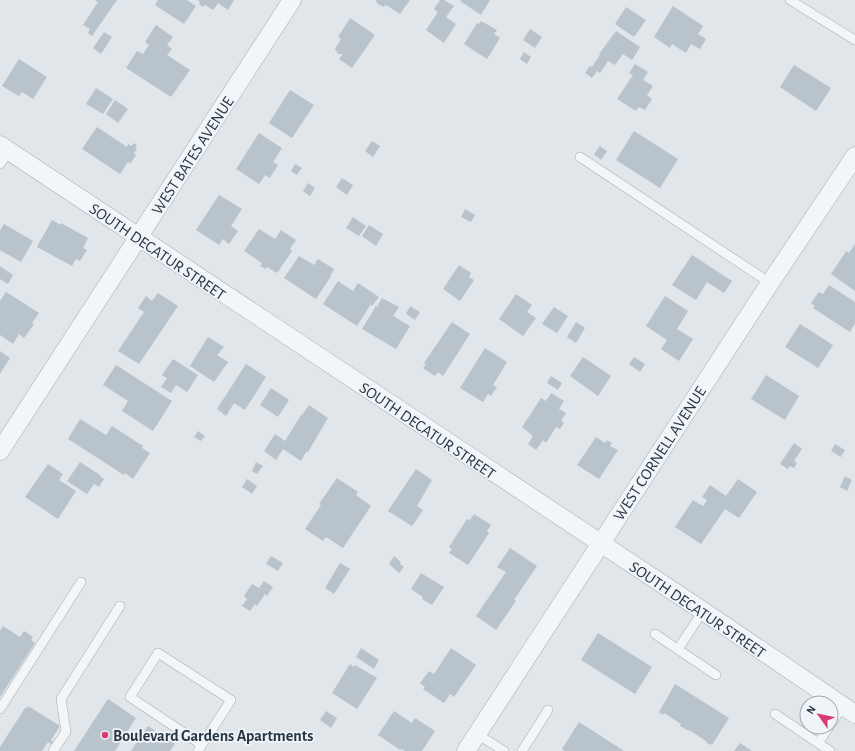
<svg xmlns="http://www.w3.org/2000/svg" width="855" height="751" viewBox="0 0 855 751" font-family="'Alegreya Sans',sans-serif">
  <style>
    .building { fill: #b9c3cb }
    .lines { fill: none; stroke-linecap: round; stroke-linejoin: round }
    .service-casing { stroke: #a5aeb5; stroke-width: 10 }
    .minor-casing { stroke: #a5aeb5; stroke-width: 19 }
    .service { stroke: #f3f6f8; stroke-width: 9 }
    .minor { stroke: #f3f6f8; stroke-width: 18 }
    .poi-dot { fill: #dc3870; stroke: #f0f4f8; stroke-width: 1.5 }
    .labels { text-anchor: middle; stroke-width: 3.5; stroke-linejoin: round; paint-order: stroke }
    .street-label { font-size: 16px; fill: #273744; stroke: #f0f4f8 }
    .poi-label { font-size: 16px; font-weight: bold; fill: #273744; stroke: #f0f4f8; text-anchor: start }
  </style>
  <rect width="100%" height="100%" fill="#e0e6ea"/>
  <g class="building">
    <path d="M95,0H117L92,36L88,33L90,29L83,25L98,2Z"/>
    <path d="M158,0H187L196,6L184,24L155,5Z"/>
    <path d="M198,0H234L228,10L218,3L213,10L205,5L203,7L199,4L200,2Z"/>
    <path d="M376,0H410L400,14L386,5L383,7L377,3Z"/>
    <path d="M440,0H444L454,6L446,17L456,24L444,43L426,30L438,12L434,9Z"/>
    <path d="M461,0H490L481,15L460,1Z"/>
    <path d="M673,6L703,26L698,34L706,39L700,49L691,44L686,53L672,44L670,48L654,37Z"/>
    <path d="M626,7L646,20L634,37L615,24Z"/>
    <path d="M350,18L375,35L352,68L339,59L343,54H338L335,49L341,39L338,37Z"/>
    <path d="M481,21L497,30L494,34L500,38L487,59L464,44L477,23L479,24Z"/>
    <path d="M156,25L173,37L167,45L172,49L167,55L190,70L171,97L126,68L137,51L143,54L149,45L145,42Z"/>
    <path d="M530,29L542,37L535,48L523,40Z"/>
    <path d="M616,31L640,47L632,60L623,54L615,65L608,61L600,73L597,71L592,78L585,73L590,66L592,67L600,55L599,54Z"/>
    <path d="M104,32L112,37L101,54L93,48Z"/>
    <path d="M524,52L531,57L527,64L520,59Z"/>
    <path d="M19,59L47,77L33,99L22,92L19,96L2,86Z"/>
    <path d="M635,64L648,72L643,80L653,86L647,95L652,99L645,110L639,107L636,111L617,99L633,75L629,73Z"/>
    <path d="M794,65L831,88L816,111L780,87Z"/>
    <path d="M96,88L113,99L103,114L86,104Z"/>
    <path d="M290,90L314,105L292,138L269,123Z"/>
    <path d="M115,100L128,109L118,123L106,114Z"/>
    <path d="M97,127L127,147L128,144L132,146L133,143L137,145L135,148L137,149L134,153L136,155L130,164L128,162L120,174L82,149Z"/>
    <path d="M634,131L678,159L660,188L616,160Z"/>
    <path d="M259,133L282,148L273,162L278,165L270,178L265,175L259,184L236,169Z"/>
    <path d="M372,141L380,146L373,157L365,151Z"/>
    <path d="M600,146L607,151L601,160L594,154Z"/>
    <path d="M295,164L302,168L297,175L291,171Z"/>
    <path d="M342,178L353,185L347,195L336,187Z"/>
    <path d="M308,183L315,188L310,196L303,191Z"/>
    <path d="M219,195L242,209L231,226L238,231L229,244L223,239L219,245L196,230Z"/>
    <path d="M465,209L475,215L471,222L461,217Z"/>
    <path d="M353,217L366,226L359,236L346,228Z"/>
    <path d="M52,220L61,225V223L88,238L83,248L87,250L80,261L76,259L72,266L37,247Z"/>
    <path d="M4,224L33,241L21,262L0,250V231Z"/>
    <path d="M369,225L383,234L376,246L362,236Z"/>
    <path d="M259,229L275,239L281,230L296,240L290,249L292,251L277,273L267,267L265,269L260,266L262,263L244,251Z"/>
    <path d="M855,244V291L831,274L845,253L846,251L849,253Z"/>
    <path d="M692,255L732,281L724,293L707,282L696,300L672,285Z"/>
    <path d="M299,256L314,265L318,259L334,269L330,276H331L316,299L284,278Z"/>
    <path d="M459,265L471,273L469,277L474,280L460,301L443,289Z"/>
    <path d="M0,266L13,275L8,284L0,279Z"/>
    <path d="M338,281L353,291L358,283L379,297L372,306L371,304L357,326L323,304Z"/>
    <path d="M829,285L855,302V323L850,332L813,308L815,306L811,303L819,292L823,294Z"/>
    <path d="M6,292L39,313L32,323L34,324L24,338L19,334L13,344L0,335V301Z"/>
    <path d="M158,293L178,306L139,364L118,351L144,312L138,308L146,296L152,301Z"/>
    <path d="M516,294L532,305L527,312L536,318L523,336L499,319Z"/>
    <path d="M665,296L688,311L677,329L693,339L679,361L661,349L667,340L646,326Z"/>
    <path d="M382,298L399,307L393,316L410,326L396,349L362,329L376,306L377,307Z"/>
    <path d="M410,306L420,312L415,320L406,314Z"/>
    <path d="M554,307L568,316L557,333L542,324Z"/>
    <path d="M452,322L470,334L443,376L438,372L435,376L423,368L426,364L424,363Z"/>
    <path d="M576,322L585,328L576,343L567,337Z"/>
    <path d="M800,324L833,345L818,368L785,347Z"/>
    <path d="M208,337L224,347L217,355L228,362L214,382L190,366Z"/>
    <path d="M485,348L507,362L493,385L497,387L491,396L488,394L483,402L460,388Z"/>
    <path d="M0,351L10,358L0,374Z"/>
    <path d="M583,357L611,376L598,396L570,376Z"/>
    <path d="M634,357L645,364L640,372L629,364Z"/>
    <path d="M173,359L198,375L187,392L176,385L171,393L161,387L167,378L162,375Z"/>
    <path d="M246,364L266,377L245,410L234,403L226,416L217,409Z"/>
    <path d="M116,365L172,401L153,431L122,411L128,401L103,385Z"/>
    <path d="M766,375L799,396L785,420L751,399Z"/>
    <path d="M551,376L562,383L558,390L547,383Z"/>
    <path d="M271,388L289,400L278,417L260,405Z"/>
    <path d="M551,393L564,401L559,409L566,413L561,421L564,423L560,429L556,427L546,443L543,440L536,450L528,444L533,436L522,427L541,398L546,401Z"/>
    <path d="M309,405L328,418L308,452H306L301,461L283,449L276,460L264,451L275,434L285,441L301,415H302Z"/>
    <path d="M80,419L106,435L112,426L143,446L142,448L150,453L133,479L125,473L124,475L68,439Z"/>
    <path d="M198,431L205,436L201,441L194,437Z"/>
    <path d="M596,437L605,443L607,440L612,443L610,446L618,450L599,479L577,465Z"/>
    <path d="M794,443L802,449L794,461L797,463L794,468L790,466L788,469L780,464Z"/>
    <path d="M835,444L845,450L841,457L831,451Z"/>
    <path d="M80,462L100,475V476L104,479L99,487L94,484L87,494L67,481Z"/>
    <path d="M256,462L263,466L257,474L252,471Z"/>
    <path d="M48,464L63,474L59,480L76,491L58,519L25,497Z"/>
    <path d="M416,469L432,480L417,506L423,510L412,526L388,511Z"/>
    <path d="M845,476L852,480L847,491L840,487Z"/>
    <path d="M337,478L358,492L356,495L371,506L343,548L326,537L323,541L305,529L321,505L319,504Z"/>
    <path d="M247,479L257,486L252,494L242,487Z"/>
    <path d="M738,479L757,492L739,518L725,509L701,544L675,527L693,500L703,506L707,500L702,497L710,485L726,496Z"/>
    <path d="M474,514L491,525L487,531L489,533L468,565L449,553L452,549L449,547L467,519L470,520Z"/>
    <path d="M510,548L537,566L514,600L516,601L496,630L476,616L506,572L497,567Z"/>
    <path d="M271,556L283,563L278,571L266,564Z"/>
    <path d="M394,556L401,562L400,564L404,567L399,573L389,564Z"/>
    <path d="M340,563L350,569L334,594L325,588Z"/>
    <path d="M421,573L444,587L432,605L422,599L423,597L411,589Z"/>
    <path d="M264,581L273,587L267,596L265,594L257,606L255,604L250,611L242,606L247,599L244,596L252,584L259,588Z"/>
    <path d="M3,626L20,637L24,631L33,637L31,640L35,643L0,697V631Z"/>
    <path d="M598,633L652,667L635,694L581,660Z"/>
    <path d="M361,648L379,660L374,669L356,657Z"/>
    <path d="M451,648L476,665L454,697L450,694L444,703L423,689L425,687L420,683L429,671L434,674Z"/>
    <path d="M350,664L354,667L355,665L377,678L357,709L332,693Z"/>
    <path d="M675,684L729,718L712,745L710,743V745L706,742V741L689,730V731L680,726L681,724L664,713L663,715L659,712Z"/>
    <path d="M108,699L136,718L115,751H74Z"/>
    <path d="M28,706L60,726L51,740L53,742L51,744L48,742L42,751H0V747L25,708H27Z"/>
    <path d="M326,711L337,718L331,728L320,720Z"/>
    <path d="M394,711L412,723L415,718L435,731L422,751H405L401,749L400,750L378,735Z"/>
    <path d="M579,722L624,751H565L562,749Z"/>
    <path d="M148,726L175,744L170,751H131Z"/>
    <path d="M740,743L752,751H734Z"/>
  </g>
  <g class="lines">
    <g class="service-casing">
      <g id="service">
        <path d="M790,0L855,40"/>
        <path d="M580,157L770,283"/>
        <path d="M0,164L9,151"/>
        <path d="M655,634L716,675"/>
        <path d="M678,649L703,611"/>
        <path d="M0,709L81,582"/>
        <path d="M775,714L830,751"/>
        <path d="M831,724L843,706"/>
        <path d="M477,734L504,751"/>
        <path d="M818,743L829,727"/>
        <path d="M53,751L66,732L61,699L120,606"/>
        <path d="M198,751L202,745L231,700L158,653L130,697L202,745"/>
        <path d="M522,751L548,710"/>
      </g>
    </g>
    <g class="minor-casing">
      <g id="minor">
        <path d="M0,145L703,611L855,714"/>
        <path d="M0,451L292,0"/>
        <path d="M466,751L770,283L855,156"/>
      </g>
    </g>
    <use href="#service" class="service"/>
    <use href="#minor" class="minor"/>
  </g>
  <circle class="poi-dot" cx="105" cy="735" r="4"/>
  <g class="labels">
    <g class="street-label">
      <text transform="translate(192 155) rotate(-57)" y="6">WEST BATES AVENUE</text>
      <text transform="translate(158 251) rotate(34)" y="6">SOUTH DECATUR STREET</text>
      <text transform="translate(428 430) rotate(34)" y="6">SOUTH DECATUR STREET</text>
      <text transform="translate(659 453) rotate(-57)" y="6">WEST CORNELL AVENUE</text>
      <text transform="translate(698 609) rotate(34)" y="6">SOUTH DECATUR STREET</text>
    </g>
    <g class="poi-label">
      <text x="113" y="741">Boulevard Gardens Apartments</text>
    </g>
  </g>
  <g transform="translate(819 715) rotate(303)"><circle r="19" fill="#f0f4f8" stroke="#a0a8b0"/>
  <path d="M0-3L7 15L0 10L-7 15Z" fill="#dc3870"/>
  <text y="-6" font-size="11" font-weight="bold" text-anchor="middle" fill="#273744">N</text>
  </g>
</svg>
